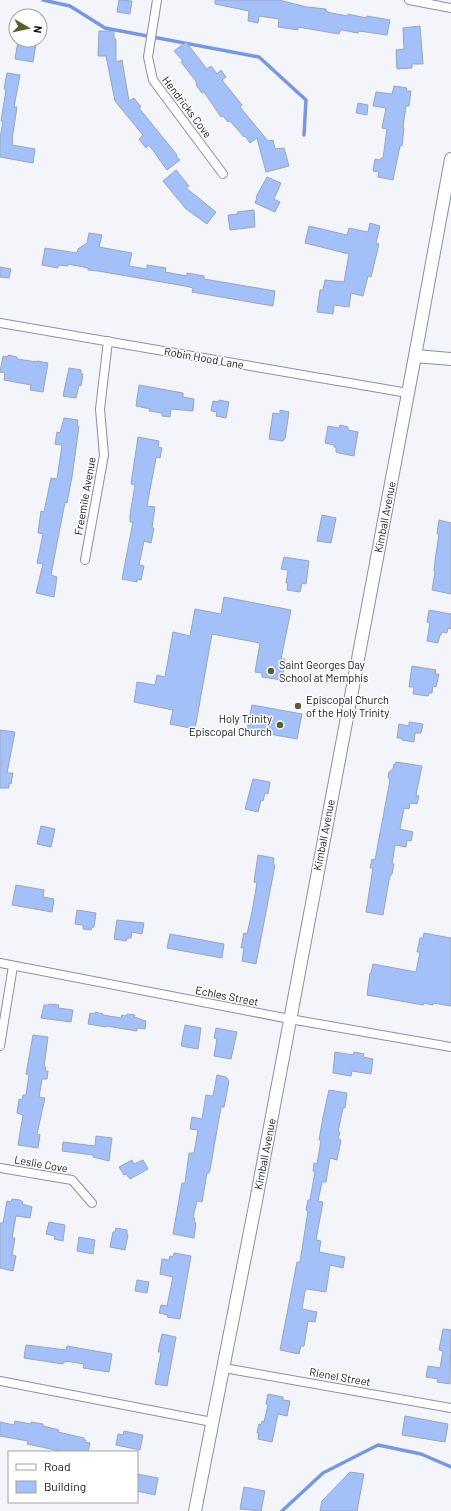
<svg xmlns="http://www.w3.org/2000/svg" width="451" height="1511" viewBox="0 0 451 1511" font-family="Barlow,sans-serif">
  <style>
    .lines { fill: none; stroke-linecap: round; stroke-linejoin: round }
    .stream { stroke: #7898dd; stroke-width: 3.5 }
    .building { fill: #a4c0f9; stroke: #99a5bd }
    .street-casing { stroke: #8692a9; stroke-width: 10 }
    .secondary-casing { stroke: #8692a9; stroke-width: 14 }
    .street { stroke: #fff; stroke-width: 8 }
    .secondary { stroke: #fff; stroke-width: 12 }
    .poi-dot { fill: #5a5f2d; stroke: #fff; stroke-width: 1.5 }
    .labels { text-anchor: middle; stroke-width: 3; stroke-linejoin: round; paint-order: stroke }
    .street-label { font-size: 11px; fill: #11151e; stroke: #fff }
    .poi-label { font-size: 11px; fill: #11151e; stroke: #fff; text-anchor: start }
  </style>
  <rect width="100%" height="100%" fill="#f3f5fb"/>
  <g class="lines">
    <g class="stream">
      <path d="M43,0L70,6L105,28L259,57L306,100L304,135"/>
      <path d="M282,1511L323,1473L378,1445L421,1454L451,1467"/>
    </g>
  </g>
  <g class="building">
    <path d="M119,0L132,1L130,14L117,12Z"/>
    <path d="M215,0H279L307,7L326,9V11L331,13L348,16V14L366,18L367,16L390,20L387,35L359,31L358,33L342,30L340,31L339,34L298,27V30L278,27L279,19L259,16L258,23L248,21L249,11L215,4Z"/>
    <path d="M420,26L423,64H412V68L397,69L396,50L404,49L403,28Z"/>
    <path d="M99,31H114V39H116V62L122,60L129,101L134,98L141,107L139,108L177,155L176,156L180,160L167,170L149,145L146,148L139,139L143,135L115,101L106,56H98Z"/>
    <path d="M18,41L36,44L33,62L15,59Z"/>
    <path d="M186,42L207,69L211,66L217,74L221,70L226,77L222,80L242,105L240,107L268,141L273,140L275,149L284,148L289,166L266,172L257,138L250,143L245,136L244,137L230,121L228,122L223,116L221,117L204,92L202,93L196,85L197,84L195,80L181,62L183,61L174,51Z"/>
    <path d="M7,73L20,75L14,107H17L12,140H13L12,145L35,149L33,163L0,157V138L3,122L1,121L6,90L4,89Z"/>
    <path d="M394,86L407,88L406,91H411L409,106H406L403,127L404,128L402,146H400L393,180L378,177L379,172L373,171L375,159L380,160L381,158H383L387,129L382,128L386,108L373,106L376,92L392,94Z"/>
    <path d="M358,103L368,105L367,115L356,113Z"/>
    <path d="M176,170L189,186L186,188L216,212L207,224L186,209L163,181Z"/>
    <path d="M267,177L281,183L274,199L280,202L275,212L255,203L257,198L256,197Z"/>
    <path d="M254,210L255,227L230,230L228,215L238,214L237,212Z"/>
    <path d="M370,223L380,226L376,243L379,244L371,277L368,276L363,296L351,293L349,307L334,305L333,314L317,312L320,290H323L325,280L344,282L349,254L305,243L309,226L347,235L349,228L368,232Z"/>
    <path d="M89,233L102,235L99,247L132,253L129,266L147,269V265L166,268L165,272L187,276V273L204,276V279L275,291L273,306L192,292L193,288L185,286L98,271L88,270V268L68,264V266L58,265V268L42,265L45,248L77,253L78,249L87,243Z"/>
    <path d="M0,267L11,269L9,278L0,277Z"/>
    <path d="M8,355L17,357V359L37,362V361L48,363L43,392L30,390L31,385L4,380L5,373L0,372L3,356L8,357Z"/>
    <path d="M69,368L81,370V374H83L81,386L79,385L76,398L63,396Z"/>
    <path d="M139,385L183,393V397L194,399L193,411L171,409L170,417L162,416V413L149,411L150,409L136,406Z"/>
    <path d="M219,400L229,402L226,418L216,416L217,412L211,411L213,401L219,402Z"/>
    <path d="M280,410L289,412L285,439H284L283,441L269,439L273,413L280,414Z"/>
    <path d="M64,418L78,420L77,426H79L72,477L67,503L65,502L51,575L57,577L54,597L36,593L43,564L37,563L43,534L38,533L41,511L44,512L51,478L57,479L62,445L55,444L57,432L60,433Z"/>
    <path d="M340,425L348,427V430L358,432L354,456L339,453L336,452V447H334V445L325,443L328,426L339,428Z"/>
    <path d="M138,437L159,441L158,447L162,448L160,458L157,457L156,458L147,506L155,507L152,528H154L151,543L144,541L139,565L144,566L141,580L137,579V582L122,579L133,522H130V515L135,485L131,484Z"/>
    <path d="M322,515L336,518L331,543L317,541Z"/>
    <path d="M439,520L451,523V594L432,590L435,572L434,571L435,561L439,534H437Z"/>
    <path d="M284,557L309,561L306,584L302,583L300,592L287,590L288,583H286L288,570L281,569Z"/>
    <path d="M224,597L291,610L281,659H285L282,680L262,677V673L255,672L260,643L212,634L195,729L170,724L173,710L134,702L137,682L155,685L157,675L165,677L173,632L190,636L195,609L221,614Z"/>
    <path d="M429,610L451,614V629L448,628L447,633L442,632L441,635H440L438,643L427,641L430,623L427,622Z"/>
    <path d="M412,666L436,670L435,674H439L436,687L433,686L432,693H429L428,696L413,694L414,687H409Z"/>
    <path d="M252,705L302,714L297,739L247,730Z"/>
    <path d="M409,722L423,724L421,733H415L414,742L402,740V738H397L399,724L409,726Z"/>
    <path d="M0,730L15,732L7,773H13L11,784L9,783V788H0Z"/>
    <path d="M396,762L422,766L416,795L419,796L417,804L410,803L409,809L404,808L400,829L413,832L411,841L407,840L406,847L395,845L392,864H394L392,874H391L389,880L383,915L366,912L373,868H370L372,859L375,860L390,780L388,777L389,772L393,769L394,764H395Z"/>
    <path d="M253,779L270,782L268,794L265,793L263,801L261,800L258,812L245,809Z"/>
    <path d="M41,826L55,829L51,847L37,844Z"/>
    <path d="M258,855L274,858L273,865H275L256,964L242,961L244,948H241L244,933L247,934L252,912L257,883L254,882Z"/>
    <path d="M16,885L44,890L43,897L54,899L52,912L12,905Z"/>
    <path d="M77,910L96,913L94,927H92L91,930L83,929V925L75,924Z"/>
    <path d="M117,920L144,923L142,934L132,932L131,938H127L126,941L114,939Z"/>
    <path d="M424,933L451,938V1006L433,1003V1005L424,1003L423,1005L367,995L370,973H371L373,964L416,972L420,952H417L420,938H423Z"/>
    <path d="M170,934L224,944L222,958L167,948Z"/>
    <path d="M49,1004L59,1005L58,1008L73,1010L71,1022L41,1018L44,1005H48Z"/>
    <path d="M95,1012L103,1014V1015L121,1018L122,1015L126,1016L127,1014L135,1015L134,1017L146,1021L145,1029L137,1028V1031L106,1026V1027L88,1024L90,1013L95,1014Z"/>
    <path d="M185,1025L201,1028L198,1049L181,1046Z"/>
    <path d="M216,1028L237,1032L231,1059L214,1056L217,1039L214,1038Z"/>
    <path d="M33,1035L48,1037L44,1067H46L45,1071H48L47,1079H42L39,1097L45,1098L37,1134L40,1135L38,1148L18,1145L23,1115L17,1113L19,1099L22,1100L23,1095H26L29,1075L26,1074Z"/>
    <path d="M335,1052L353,1055L354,1052L364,1054L363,1057L373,1059L371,1074L352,1071L351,1076L333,1073Z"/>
    <path d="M217,1075L226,1077L229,1081L224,1107H221L210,1170L209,1173H207L202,1202L197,1201L193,1217L195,1218L194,1222L196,1223L194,1238L173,1234L182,1183H185L189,1153H194L198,1130L190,1129L192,1117L202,1119L206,1095L213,1096Z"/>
    <path d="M329,1090L347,1093L345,1108H343L338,1132H340L338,1139L341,1140L337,1160L330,1158L326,1182H322L318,1201L323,1202L316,1240L321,1241L319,1252L345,1257L343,1268L330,1265L326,1292L306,1289L305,1291L302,1309L317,1312L315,1322L308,1321L304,1346H301L299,1354L280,1350L297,1262H300L308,1211L306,1210L308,1200H310L315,1172L313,1171L314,1163L317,1164L321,1140H319L323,1117Z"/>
    <path d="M96,1136L112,1138L109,1161L93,1157V1155L62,1151L63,1142L95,1146Z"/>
    <path d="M132,1160L134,1164L143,1160L148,1169L130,1179L126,1174L124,1175L119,1167Z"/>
    <path d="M12,1199L20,1200L23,1202L22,1204L32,1207L30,1218L16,1216L12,1238H15L12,1255L16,1256L13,1271L0,1268V1223H3L7,1201L11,1202Z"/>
    <path d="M49,1222L65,1225L63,1241L54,1239L55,1236L46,1234Z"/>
    <path d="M116,1228L127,1230V1235H128L125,1250L110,1247L113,1232H115Z"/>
    <path d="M79,1237L95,1240L93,1254L77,1251Z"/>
    <path d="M174,1253L191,1256L180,1319L167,1317L168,1315L159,1313L161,1305L167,1306L173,1277L160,1274L162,1259L169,1260L170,1256L173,1257Z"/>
    <path d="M137,1280L149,1282L147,1293L135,1291Z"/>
    <path d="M443,1329L451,1330L450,1384L437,1382L438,1379L426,1377L428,1366L440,1368L443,1351L439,1350Z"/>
    <path d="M162,1334L176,1337L167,1386L155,1384L161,1352H158Z"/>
    <path d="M26,1345L66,1350L67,1346L112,1354L109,1372L83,1368L84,1364L66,1361V1362H63V1364L24,1358Z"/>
    <path d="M268,1394L283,1397V1400L290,1401L287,1416L278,1414L272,1442L258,1439L259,1433H257L259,1424L261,1425L262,1421L264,1422L268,1405L266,1404Z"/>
    <path d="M405,1416L448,1424L445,1442L402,1435Z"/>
    <path d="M15,1421L31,1424V1422L43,1424V1426L59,1430L58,1432L84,1438V1440H86L85,1442L90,1443L88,1452H65L27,1444L28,1441L0,1436V1422L14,1425Z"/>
    <path d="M124,1431L143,1435L140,1450L116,1445L118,1434L123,1435Z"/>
    <path d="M350,1472L364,1474L357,1511H320L322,1501Z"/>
    <path d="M137,1474L158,1478L155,1495L137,1491Z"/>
    <path d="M244,1487L265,1491L261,1511L240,1509Z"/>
  </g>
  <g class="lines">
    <g class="street-casing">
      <g id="street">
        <path d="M157,0L148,57L153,80L223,174"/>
        <path d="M409,0L451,8"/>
        <path d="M0,323L408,393"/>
        <path d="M85,560L104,455L100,409L108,341"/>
        <path d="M0,963L290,1019L451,1047"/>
        <path d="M0,1046L13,966"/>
        <path d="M0,1168L72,1180L92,1203"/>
        <path d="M224,1368L451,1408"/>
        <path d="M0,1381L212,1422"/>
      </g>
    </g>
    <g class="secondary-casing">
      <g id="secondary">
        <path d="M415,356L451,359"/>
        <path d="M195,1511L256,1201L415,356L451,159"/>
      </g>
    </g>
    <use href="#street" class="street"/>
    <use href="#secondary" class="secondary"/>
  </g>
  <g class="poi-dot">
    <circle cx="271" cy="671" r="4"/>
    <circle cx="298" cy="706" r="4"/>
    <circle cx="280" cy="725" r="4"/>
  </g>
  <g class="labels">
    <g class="street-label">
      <text transform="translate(187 107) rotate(53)" y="4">Hendricks Cove</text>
      <text transform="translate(204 358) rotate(10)" y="4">Robin Hood Lane</text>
      <text transform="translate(85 496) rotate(-80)" y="4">Freemile Avenue</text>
      <text transform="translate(385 517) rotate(-79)" y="4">Kimball Avenue</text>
      <text transform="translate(324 835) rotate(-79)" y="4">Kimball Avenue</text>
      <text transform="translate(227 996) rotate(11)" y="4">Echles Street</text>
      <text transform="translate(265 1154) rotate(-79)" y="4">Kimball Avenue</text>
      <text transform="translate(41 1164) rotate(10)" y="4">Leslie Cove</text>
      <text transform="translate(340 1377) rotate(10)" y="4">Rienel Street</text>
    </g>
    <g class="poi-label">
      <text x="279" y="669">Saint Georges Day<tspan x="279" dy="13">School at Memphis</tspan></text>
      <text x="306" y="704">Episcopal Church<tspan x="306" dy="13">of the Holy Trinity</tspan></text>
      <text x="272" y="723" text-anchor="end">Holy Trinity<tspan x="272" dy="13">Episcopal Church</tspan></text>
    </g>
  </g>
  <rect x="8" y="1451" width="130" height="52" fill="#ffffff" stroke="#a0a1a5"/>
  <rect x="16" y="1464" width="20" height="6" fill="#ffffff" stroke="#a0a1a5"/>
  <text x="44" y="1471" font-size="12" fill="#11151e">Road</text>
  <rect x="16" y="1481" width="20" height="12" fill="#a4c0f9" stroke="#a0a1a5"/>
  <text x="44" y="1491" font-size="12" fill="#11151e">Building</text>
  <g transform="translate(28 28) rotate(99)"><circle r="19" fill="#ffffff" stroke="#a0a1a5"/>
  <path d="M0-3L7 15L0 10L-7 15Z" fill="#5a5f2d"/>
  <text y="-6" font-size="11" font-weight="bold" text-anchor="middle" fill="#11151e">N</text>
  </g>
</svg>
